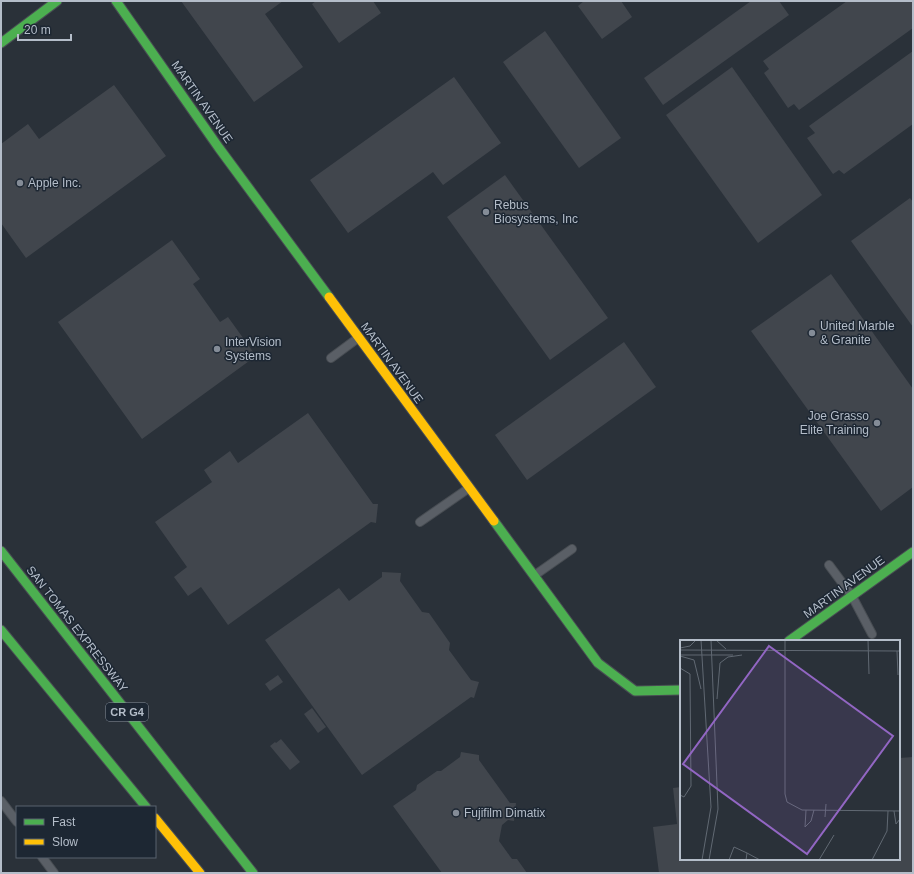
<svg xmlns="http://www.w3.org/2000/svg" width="914" height="874" viewBox="0 0 914 874" font-family="Arial,sans-serif">
  <style>
    .building { fill: #41464d }
    .lines { fill: none; stroke-linecap: round; stroke-linejoin: round }
    .lane-casing { stroke: #484d53; stroke-width: 10 }
    .fast-casing { stroke: #484d53; stroke-width: 11 }
    .slow-casing { stroke: #484d53; stroke-width: 11 }
    .lane { stroke: #5a5f66; stroke-width: 8 }
    .fast { stroke: #4caf50; stroke-width: 9 }
    .slow { stroke: #ffc107; stroke-width: 9 }
    .poi-dot { fill: #848c97; stroke: #1d2733; stroke-width: 1.5 }
    .labels { text-anchor: middle; stroke-width: 3; stroke-linejoin: round; paint-order: stroke }
    .shield { fill: #1d2733; stroke: #87909c; stroke-width: 1 }
    .shield-label { font-size: 11px; font-weight: bold; fill: #b4bdc9 }
    .street-label { font-size: 12px; fill: #b4bdc9; stroke: #1d2733 }
    .poi-label { font-size: 12px; fill: #b4bdc9; stroke: #1d2733; text-anchor: start }
    .inset-road { fill: none; stroke: #616973; stroke-width: 1 }
    .view { fill: #9266c3; fill-opacity: 0.15; stroke: #9266c3; stroke-width: 2 }
    .inset-edge { fill: none; stroke: #b4bdc9; stroke-width: 2 }
  </style>
  <rect width="100%" height="100%" fill="#2a3139"/>
  <g class="building">
    <path d="M181,1H283L265,14L303,67L254,102Z"/>
    <path d="M316,1H373L381,13L339,43L312,4Z"/>
    <path d="M584,1H621L632,17L602,39L578,6Z"/>
    <path d="M751,1H779L789,15L663,105L644,78Z"/>
    <path d="M847,1H913V28L799,110L794,104L788,108L764,73L769,69L763,61Z"/>
    <path d="M545,31L621,138L579,168L503,62Z"/>
    <path d="M913,51V124L844,174L839,170L833,174L807,138L815,133L809,126Z"/>
    <path d="M732,67L822,195L758,243L666,115Z"/>
    <path d="M454,77L501,143L443,185L433,172L348,233L310,180Z"/>
    <path d="M114,85L166,156L26,258L1,223V144L28,124L39,139Z"/>
    <path d="M505,175L608,318L550,360L447,217Z"/>
    <path d="M910,198L913,202V327L851,241Z"/>
    <path d="M172,240L200,279L193,284L220,322L228,317L256,356L142,439L58,322Z"/>
    <path d="M831,274L913,389V487L881,511L751,331Z"/>
    <path d="M624,342L656,387L527,480L495,435Z"/>
    <path d="M308,413L373,504H378L376,523L371,522L228,625L201,587L188,596L174,577L187,567L155,522L212,482L204,470L230,451L238,463Z"/>
    <path d="M382,572L401,573L400,581L422,612L429,613L450,643L449,650L471,680L479,682L474,698L471,697L362,775L265,640L339,588L349,601L382,577Z"/>
    <path d="M278,675L283,682L270,691L265,684Z"/>
    <path d="M312,708L326,727L318,733L304,714Z"/>
    <path d="M281,739L300,762L290,770L270,746L275,742L276,743Z"/>
    <path d="M461,752L479,755V760L510,803H516L514,821L508,820L502,825L499,841L512,859H517L527,873H442L393,806L416,790L417,785L437,771H441L460,757Z"/>
    <path d="M913,757V873H659L653,827L677,824L673,788L681,787V859H899V758Z"/>
  </g>
  <g class="lines">
    <g class="lane-casing">
      <g id="lane">
        <path d="M331,358L358,338"/>
        <path d="M420,522L469,488"/>
        <path d="M829,565L852,596L872,634"/>
        <path d="M535,575L572,549"/>
        <path d="M1,801L17,822"/>
        <path d="M42,857L54,873"/>
      </g>
    </g>
    <g class="fast-casing">
      <g id="fast">
        <path d="M116,1L219,148L329,297"/>
        <path d="M1,43L57,1"/>
        <path d="M494,521L598,663L635,691L681,690"/>
        <path d="M1,551L253,873"/>
        <path d="M1,630L146,807"/>
        <path d="M789,641L913,552"/>
      </g>
    </g>
    <g class="slow-casing">
      <g id="slow">
        <path d="M329,297L494,521"/>
        <path d="M155,818L200,873"/>
      </g>
    </g>
    <use href="#lane" class="lane"/>
    <use href="#fast" class="fast"/>
    <use href="#slow" class="slow"/>
  </g>
  <g class="poi-dot">
    <circle cx="20" cy="183" r="4"/>
    <circle cx="486" cy="212" r="4"/>
    <circle cx="812" cy="333" r="4"/>
    <circle cx="217" cy="349" r="4"/>
    <circle cx="877" cy="423" r="4"/>
    <circle cx="456" cy="813" r="4"/>
  </g>
  <g class="labels">
    <rect class="shield" x="106" y="703" width="42" height="18" rx="3"/>
    <g class="shield-label">
      <text x="127" y="716">CR G4</text>
    </g>
    <g class="street-label">
      <text transform="translate(202 102) rotate(55)" y="4">MARTIN AVENUE</text>
      <text transform="translate(392 363) rotate(54)" y="4">MARTIN AVENUE</text>
      <text transform="translate(844 587) rotate(-36)" y="4">MARTIN AVENUE</text>
      <text transform="translate(77 629) rotate(52)" y="4">SAN TOMAS EXPRESSWAY</text>
    </g>
    <g class="poi-label">
      <text x="28" y="187">Apple Inc.</text>
      <text x="494" y="209">Rebus<tspan x="494" dy="14">Biosystems, Inc</tspan></text>
      <text x="820" y="330">United Marble<tspan x="820" dy="14">&amp; Granite</tspan></text>
      <text x="225" y="346">InterVision<tspan x="225" dy="14">Systems</tspan></text>
      <text x="869" y="420" text-anchor="end">Joe Grasso<tspan x="869" dy="14">Elite Training</tspan></text>
      <text x="464" y="817">Fujifilm Dimatix</text>
    </g>
  </g>
  <g transform="translate(680 640)">
    <rect width="220" height="220" fill="#2a3139"/>
    <path class="inset-road" d="M21,0L31,167L22,220M36,0L46,9M105,0V154L107,162L122,170L220,171M188,0L189,34M0,8L10,6L16,0M0,10L220,11M217,11L218,35M0,15H53M0,16L14,20L21,49M0,28L10,34V37L11,146L4,157L0,155M220,58V84M37,59L40,23L48,17L62,15M214,171L216,184L220,179M145,177L146,164M125,187L131,181L134,170M125,187L126,170M67,213L80,220M29,220L38,169L31,0M49,220L54,207L67,213L66,220M139,220L154,195M192,220L207,191L208,171"/>
    <path class="view" d="M89,6L213,96L127,214L3,124Z"/>
    <rect width="220" height="220" class="inset-edge"/>
  </g>
  <rect width="914" height="874" fill="none" stroke="#b4bdc9" stroke-width="4"/>
  <rect x="16" y="806" width="140" height="52" fill="#1d2733" stroke="#59636f"/>
  <rect x="24" y="819" width="20" height="6" fill="#4caf50" stroke="#59636f"/>
  <text x="52" y="826" font-size="12" fill="#b4bdc9">Fast</text>
  <rect x="24" y="839" width="20" height="6" fill="#ffc107" stroke="#59636f"/>
  <text x="52" y="846" font-size="12" fill="#b4bdc9">Slow</text>
  <path d="M18 34v6h53v-6" fill="none" stroke="#b4bdc9" stroke-width="2"/>
  <text x="24" y="34" font-size="12" fill="#b4bdc9" stroke="#1d2733" stroke-width="3" paint-order="stroke">20 m</text>
</svg>
